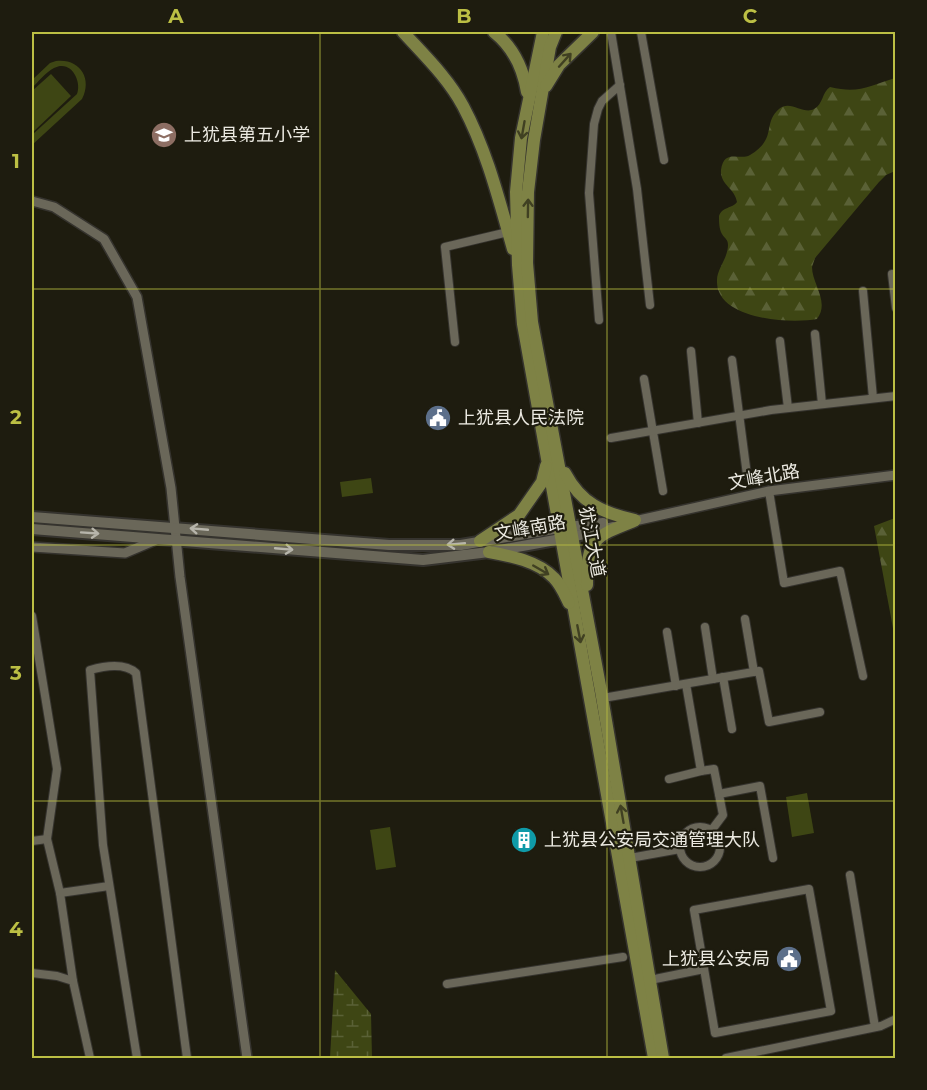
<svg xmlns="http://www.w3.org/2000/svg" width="927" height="1090" viewBox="0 0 927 1090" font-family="Montserrat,'Noto Sans SC',sans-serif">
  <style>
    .grass { fill: #3e4614 }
    .forest { fill: url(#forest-firs) }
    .wetland { fill: url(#wetland-marsh) }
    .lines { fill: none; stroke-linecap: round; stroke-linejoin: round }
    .minor-casing { stroke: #35332e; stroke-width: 10 }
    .tertiary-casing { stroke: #35332e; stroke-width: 12 }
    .secondary-casing { stroke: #35332e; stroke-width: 14 }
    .primary-casing { stroke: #35332e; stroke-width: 15 }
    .minor { stroke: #6a6759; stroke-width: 8 }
    .tertiary { stroke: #6a6759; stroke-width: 9 }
    .secondary { stroke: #6a6759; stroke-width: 10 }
    .primary { stroke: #7e8245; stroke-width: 12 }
    .oneway { stroke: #404022 }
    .oneway2 { stroke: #b7b5ab }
    .grid { fill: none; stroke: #bcbf44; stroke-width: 1.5; stroke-opacity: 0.55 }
    .labels { text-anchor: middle; stroke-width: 4.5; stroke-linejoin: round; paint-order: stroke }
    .poi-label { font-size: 18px; fill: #ebe9e1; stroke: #1e1c0f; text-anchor: start }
    .street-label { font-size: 18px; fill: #ebe9e1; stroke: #1e1c0f }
    .neatline { fill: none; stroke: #bcbf44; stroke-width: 2 }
    .grid-label { font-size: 20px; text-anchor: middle; font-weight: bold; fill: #bcbf44 }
  </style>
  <defs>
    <pattern id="forest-firs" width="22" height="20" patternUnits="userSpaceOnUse" patternTransform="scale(1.5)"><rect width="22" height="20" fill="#3e4614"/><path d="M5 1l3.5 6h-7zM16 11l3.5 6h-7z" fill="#5a6136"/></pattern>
    <pattern id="wetland-marsh" width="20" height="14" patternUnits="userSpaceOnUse" patternTransform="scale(1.5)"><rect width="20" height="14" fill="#3e4614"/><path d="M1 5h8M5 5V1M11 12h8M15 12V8" fill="none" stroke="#5a6136"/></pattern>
  </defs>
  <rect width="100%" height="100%" fill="#1e1c0f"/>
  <g class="grass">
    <path d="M56,61C79,58 93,78 82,99L32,145V135L77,94C82,81 71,59 54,68C46,72 38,82 32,88V80L50,63Z"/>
    <path d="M51,74L71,96L32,133V91Z"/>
    <path d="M371,478L373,493L342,497L340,482Z"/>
    <path d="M807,793L814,833L792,837L786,797Z"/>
    <path d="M390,827L396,867L376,870L370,830Z"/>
  </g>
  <g class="forest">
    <path d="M895,78V171L886,175L879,182L815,258C814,261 813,264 812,267C812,284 830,302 817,319C791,324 715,320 717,280C717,269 728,258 728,245C728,239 725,239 722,234C719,229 719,221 719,216C723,206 732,209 737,202C735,188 720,185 721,170C724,148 740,161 750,155C778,138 762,124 779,109C790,99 803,115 814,109C823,105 822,92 830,87C859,94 869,86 895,78Z"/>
    <path d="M895,518H896L895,639L874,526Z"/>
  </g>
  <path class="wetland" d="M335,970L371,1014L372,1058H330Z"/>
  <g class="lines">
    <g class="minor-casing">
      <g id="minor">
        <path d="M611,32L637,189L650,305"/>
        <path d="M641,32L664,160"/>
        <path d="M892,274L896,308"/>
        <path d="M863,291L873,398"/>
        <path d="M599,320L589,193L594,124L598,109L602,101L620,85"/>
        <path d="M815,334L822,404"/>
        <path d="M780,341L788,408"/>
        <path d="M455,342L445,247L508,232"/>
        <path d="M691,351L698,423"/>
        <path d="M732,360L747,475"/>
        <path d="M644,379L663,491"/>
        <path d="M611,438L771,410L896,396"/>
        <path d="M769,491L784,583L840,571L863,676"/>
        <path d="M32,616L57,769L47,839L60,893"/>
        <path d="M745,619L754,672"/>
        <path d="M705,627L713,679"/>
        <path d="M667,632L676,686"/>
        <path d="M723,677L732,729"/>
        <path d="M686,684L701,771L714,769L723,815L711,831"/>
        <path d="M603,698L759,671L769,722L820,712"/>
        <path d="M669,779L701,771"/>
        <path d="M719,794L760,786L773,858"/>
        <circle cx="700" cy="847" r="20"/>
        <path d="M32,841L47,839"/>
        <path d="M630,858L680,849"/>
        <path d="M850,875L875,1027"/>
        <path d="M809,889L831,1011L715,1033L694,910Z"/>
        <path d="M32,973L57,976L73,981L90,1058"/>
        <path d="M650,980L704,969"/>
        <path d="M73,981L60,893L109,886"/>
        <path d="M447,984L623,957"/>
        <path d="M137,1058L103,845L90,670C104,666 124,662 136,673L187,1058"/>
        <path d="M726,1058L881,1026L896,1019"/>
      </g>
    </g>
    <g class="tertiary-casing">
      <g id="tertiary">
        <path d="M32,201L54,207L104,239L137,297L171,488L180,577L247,1058"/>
        <path d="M639,520L769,491L896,475"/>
        <path d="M32,547L125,553L158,539"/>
      </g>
    </g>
    <g class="secondary-casing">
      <g id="secondary">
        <path d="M32,517L389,545H461L559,528L603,523"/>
        <path d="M32,529L423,560L489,552L572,537L613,527"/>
      </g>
    </g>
    <g class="primary-casing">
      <g id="primary">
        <path d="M403,32C424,55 448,78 463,106C487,151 499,200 513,249"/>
        <path d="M494,32C513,47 523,68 527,92"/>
        <path d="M543,32L521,138L516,192L518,265L523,324L654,1058"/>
        <path d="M556,32L550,47L534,140L528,192L527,263L532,322L601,691L663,1058"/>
        <path d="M546,86L559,65L593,32"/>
        <path d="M565,473C581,503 602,513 635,520"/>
        <path d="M480,541L519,515L542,482L546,466"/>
        <path d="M489,552C511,556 538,561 554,578C561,585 565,595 569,603"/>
        <path d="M587,585C587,539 593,537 634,521"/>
      </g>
    </g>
    <use href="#minor" class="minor"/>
    <use href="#tertiary" class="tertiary"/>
    <use href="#secondary" class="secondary"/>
    <use href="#primary" class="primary"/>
  </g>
  <defs><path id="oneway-shaft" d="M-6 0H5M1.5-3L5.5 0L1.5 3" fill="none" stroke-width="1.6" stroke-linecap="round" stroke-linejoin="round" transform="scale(1.5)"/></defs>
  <g class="oneway">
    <use href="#oneway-shaft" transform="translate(565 60) rotate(-48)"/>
    <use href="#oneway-shaft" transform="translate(523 130) rotate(100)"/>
    <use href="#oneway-shaft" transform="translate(528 208) rotate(-89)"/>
    <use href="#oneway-shaft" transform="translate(541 570) rotate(30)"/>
    <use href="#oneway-shaft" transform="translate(579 634) rotate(79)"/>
    <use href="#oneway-shaft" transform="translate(622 814) rotate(-100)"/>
  </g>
  <g class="oneway2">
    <use href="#oneway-shaft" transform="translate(199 529) rotate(-175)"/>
    <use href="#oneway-shaft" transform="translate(90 533) rotate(4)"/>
    <use href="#oneway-shaft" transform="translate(456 544) rotate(175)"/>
    <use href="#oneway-shaft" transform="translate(284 549) rotate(5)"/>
  </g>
  <path class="grid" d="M320,32V1058M607,32V1058M32,289H896M32,545H896M32,801H896"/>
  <defs>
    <g id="school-disc" transform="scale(1.35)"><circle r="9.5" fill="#8d6e63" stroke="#1e1c0f"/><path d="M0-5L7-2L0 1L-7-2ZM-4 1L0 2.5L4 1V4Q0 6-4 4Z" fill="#fff"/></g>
    <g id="civic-disc" transform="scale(1.35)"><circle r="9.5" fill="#5c6f8a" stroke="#1e1c0f"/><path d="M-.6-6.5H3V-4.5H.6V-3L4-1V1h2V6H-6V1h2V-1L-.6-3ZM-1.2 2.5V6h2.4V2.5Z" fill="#fff"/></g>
    <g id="building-disc" transform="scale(1.35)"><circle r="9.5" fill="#0f9aa8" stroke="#1e1c0f"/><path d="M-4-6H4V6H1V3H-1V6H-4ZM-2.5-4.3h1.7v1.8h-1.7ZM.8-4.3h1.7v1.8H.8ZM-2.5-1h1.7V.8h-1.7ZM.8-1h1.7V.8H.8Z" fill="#fff"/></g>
  </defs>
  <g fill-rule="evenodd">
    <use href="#school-disc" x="164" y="135"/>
    <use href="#civic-disc" x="438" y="418"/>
    <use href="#building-disc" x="524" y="840"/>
    <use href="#civic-disc" x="789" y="959"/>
  </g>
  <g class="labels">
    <g class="poi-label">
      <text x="184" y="141">上犹县第五小学</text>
      <text x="458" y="424">上犹县人民法院</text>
      <text x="544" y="846">上犹县公安局交通管理大队</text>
      <text x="770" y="965" text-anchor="end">上犹县公安局</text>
    </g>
    <g class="street-label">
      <text transform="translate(764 477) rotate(-10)" y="6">文峰北路</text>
      <text transform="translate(530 528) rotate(-10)" y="6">文峰南路</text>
      <text transform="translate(592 542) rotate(79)" y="6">犹江大道</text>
    </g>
  </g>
  <rect width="927" height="1090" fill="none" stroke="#1e1c0f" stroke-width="66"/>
  <rect x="33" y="33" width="861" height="1024" class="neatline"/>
  <g class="grid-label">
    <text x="176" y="23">A</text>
    <text x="464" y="23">B</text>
    <text x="750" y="23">C</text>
    <text x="16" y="168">1</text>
    <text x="16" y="424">2</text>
    <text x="16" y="680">3</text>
    <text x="16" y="936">4</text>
  </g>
</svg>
